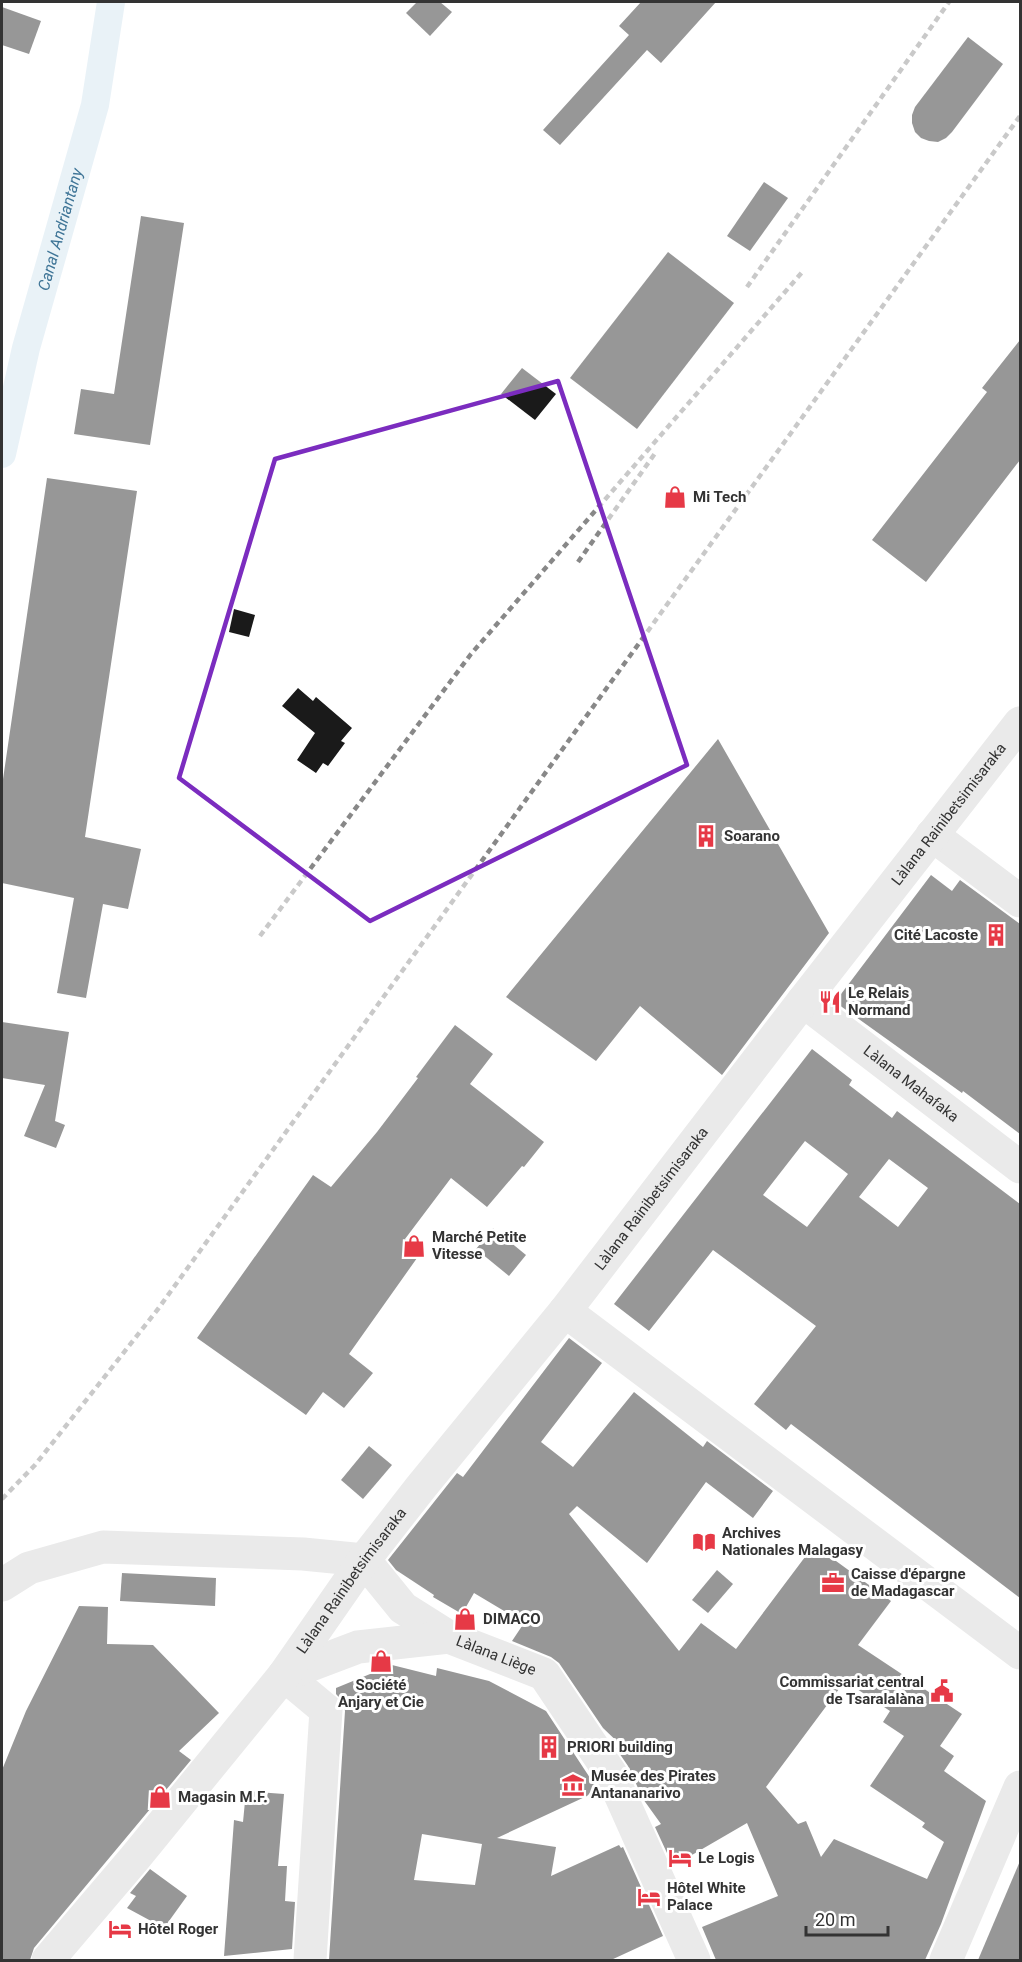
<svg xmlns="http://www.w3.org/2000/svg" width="1022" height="1962" viewBox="0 0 1022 1962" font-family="Roboto,sans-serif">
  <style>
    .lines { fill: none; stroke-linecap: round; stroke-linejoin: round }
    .canal { stroke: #cfe2ee; stroke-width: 28 }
    .building { fill: #1a1a1a; fill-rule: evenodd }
    .minor { stroke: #d0d0d0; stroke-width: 33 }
    .rail { stroke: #888; stroke-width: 4.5; stroke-dasharray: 6 4.5; stroke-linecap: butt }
    .marked { fill: none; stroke: #7b2cbf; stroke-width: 4.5; stroke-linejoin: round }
    .labels { text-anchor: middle; stroke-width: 6; stroke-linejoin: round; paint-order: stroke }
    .poi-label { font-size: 15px; font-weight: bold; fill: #333; stroke: #fff; text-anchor: start }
    .street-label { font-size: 15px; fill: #333; stroke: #fff }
    .water-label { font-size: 16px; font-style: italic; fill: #3f7597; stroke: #fff }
  </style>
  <rect width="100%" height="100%" fill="#fff"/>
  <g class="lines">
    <path class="canal" id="s1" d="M2,454L26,348L95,105L111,2"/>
  </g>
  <g class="building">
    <path d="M417,2H440L452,12L430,36L406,13Z"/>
    <path d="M641,2H716L661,63L647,50L560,145L543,130L629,35L619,26Z"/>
    <path d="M2,7L41,21L29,54L2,45Z"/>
    <path d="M968,37L1003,64L952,132L946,138L938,142L929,141L921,138L915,132L912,123V115L915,107Z"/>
    <path d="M764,182L788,198L750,251L727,236Z"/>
    <path d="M141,216L184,223L150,445L74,434L81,389L114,394Z"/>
    <path d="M668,252L734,303L637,429L570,378Z"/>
    <path d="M1020,340V460L926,582L872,540L987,392L982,388Z"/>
    <path d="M522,368L556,394L535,420L501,394Z"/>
    <path d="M47,478L137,491L85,837L141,849L128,909L103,904L86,998L57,993L74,898L2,883V786Z"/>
    <path d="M234,609L255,615L249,637L229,632Z"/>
    <path d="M298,688L313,701L316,697L352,728L341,741L345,743L328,766L323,763L316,773L297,760L315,733L282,706Z"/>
    <path d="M718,739L829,933L722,1075L640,1006L596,1061L506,997Z"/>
    <path d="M931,875L952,891L960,880L1020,924V1134L963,1091L962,1093L835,1002Z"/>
    <path d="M2,1022L69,1032L55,1121L65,1125L56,1148L24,1136L45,1085L2,1078Z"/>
    <path d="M455,1025L493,1054L470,1084L544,1142L524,1167L522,1166L487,1207L451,1178L405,1239L422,1251L349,1354L373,1373L344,1408L323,1392L306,1415L197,1338L313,1175L331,1187L377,1132L418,1078L416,1077Z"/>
    <path d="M812,1049L852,1080L849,1085L892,1118L897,1111L1020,1204V1598L791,1424L786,1430L754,1404L816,1326L713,1250L649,1331L614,1304ZM805,1141L848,1174L807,1227L763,1195ZM889,1159L928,1188L898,1227L859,1197Z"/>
    <path d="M493,1228L526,1255L509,1276L476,1249Z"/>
    <path d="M569,1338L602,1363L541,1442L573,1467L634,1392L703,1447L707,1441L773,1491L753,1518L706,1482L647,1563L577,1506L569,1514L679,1651L701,1623L736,1649L814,1545L891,1601L858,1645L962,1714L940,1746L954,1756L944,1771L986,1801L941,1924L925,1960H716L702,1927L778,1896L747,1823L673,1866L655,1827L661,1824L643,1799L628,1766L615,1747L626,1753L627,1751L603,1728L559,1663L551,1657L512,1641L524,1623L474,1593L462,1614L433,1597L434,1595L396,1570L388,1560L457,1473L463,1477ZM845,1681L890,1711L883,1722L904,1736L870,1786L925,1823L922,1827L944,1842L927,1879L834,1839L821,1857L806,1821L798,1824L766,1787Z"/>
    <path d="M369,1446L392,1465L363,1499L341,1480Z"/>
    <path d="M717,1570L733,1584L708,1613L692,1600Z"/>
    <path d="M122,1573L216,1578L215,1606L120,1601Z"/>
    <path d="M79,1606L108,1607L107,1644L153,1645L219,1713L179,1751L191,1760L34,1948L30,1960H2V1770L26,1711Z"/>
    <path d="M392,1665L436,1676L437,1668L489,1681L546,1711L596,1787L587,1796L497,1838L556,1847L551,1876L619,1845L621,1848L623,1847L663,1936L611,1960H329L345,1711L343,1702L336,1694V1688ZM422,1834L482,1844L475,1885L414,1880Z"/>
    <path d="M246,1791L284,1794L278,1866H287L285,1901L295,1902L292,1949L224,1956L234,1820L243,1822Z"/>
    <path d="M1020,1861V1960H978Z"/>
    <path d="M150,1869L187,1896L164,1928L127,1908L136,1896L130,1893Z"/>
  </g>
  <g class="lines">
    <g class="minor">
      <path d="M932,835L1020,901"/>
      <path id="s2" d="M803,1001L1020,1167"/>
      <path d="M565,1311L1020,1653"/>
      <path id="s3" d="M2,1585L29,1568L103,1547L303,1554L364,1560L403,1608L449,1637L544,1674L611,1774L694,1960"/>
      <path d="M284,1675L326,1710L310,1960"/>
      <path d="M284,1675L358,1647L449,1637"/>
      <path id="s4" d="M48,1960L134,1859L284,1675L364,1560L421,1487L565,1311L803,1001L1020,723"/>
      <path d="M946,1960L1020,1787"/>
    </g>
    <g class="rail">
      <path d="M747,287L949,2"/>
      <path d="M578,562L656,452"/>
      <path d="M260,936L471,654L804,270"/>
      <path d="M2,1499L35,1465L158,1309L1020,116"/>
    </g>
  </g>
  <path d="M0 0H1022V1962H0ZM558,381L687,765L370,921L179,778L275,459Z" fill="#fff" fill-opacity=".55" fill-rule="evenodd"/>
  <path class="marked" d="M558,381L687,765L370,921L179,778L275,459Z"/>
  <defs>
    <g id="shop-bare" transform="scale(1.8)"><path d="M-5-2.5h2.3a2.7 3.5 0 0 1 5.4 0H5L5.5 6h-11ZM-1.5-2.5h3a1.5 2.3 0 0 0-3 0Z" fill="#e63946" stroke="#fff" stroke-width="2.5" paint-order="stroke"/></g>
    <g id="building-bare" transform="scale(1.8)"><path d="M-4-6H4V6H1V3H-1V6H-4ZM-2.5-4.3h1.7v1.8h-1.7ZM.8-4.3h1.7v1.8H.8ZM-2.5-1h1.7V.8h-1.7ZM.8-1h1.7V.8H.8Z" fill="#e63946" stroke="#fff" stroke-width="2.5" paint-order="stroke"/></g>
    <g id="restaurant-bare" transform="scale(1.8)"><path d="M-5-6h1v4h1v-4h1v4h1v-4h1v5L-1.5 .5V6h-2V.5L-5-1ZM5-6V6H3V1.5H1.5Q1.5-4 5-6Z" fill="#e63946" stroke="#fff" stroke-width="2.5" paint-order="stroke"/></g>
    <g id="library-bare" transform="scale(1.8)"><path d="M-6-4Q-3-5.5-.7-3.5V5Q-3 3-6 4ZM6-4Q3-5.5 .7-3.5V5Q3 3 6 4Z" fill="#e63946" stroke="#fff" stroke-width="2.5" paint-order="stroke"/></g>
    <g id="office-bare" transform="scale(1.8)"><path d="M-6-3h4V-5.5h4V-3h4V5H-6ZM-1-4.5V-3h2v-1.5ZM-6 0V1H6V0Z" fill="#e63946" stroke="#fff" stroke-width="2.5" paint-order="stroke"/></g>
    <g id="civic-bare" transform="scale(1.8)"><path d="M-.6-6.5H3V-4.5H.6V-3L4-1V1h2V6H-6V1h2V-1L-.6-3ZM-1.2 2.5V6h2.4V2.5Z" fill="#e63946" stroke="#fff" stroke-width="2.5" paint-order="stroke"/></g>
    <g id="museum-bare" transform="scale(1.8)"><path d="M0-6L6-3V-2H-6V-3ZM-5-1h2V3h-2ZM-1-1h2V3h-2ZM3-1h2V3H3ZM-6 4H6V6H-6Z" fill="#e63946" stroke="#fff" stroke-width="2.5" paint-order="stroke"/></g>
    <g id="hotel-bare" transform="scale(1.8)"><path d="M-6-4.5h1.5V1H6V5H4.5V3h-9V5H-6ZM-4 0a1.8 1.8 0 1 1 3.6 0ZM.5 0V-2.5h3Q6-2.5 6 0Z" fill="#e63946" stroke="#fff" stroke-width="2.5" paint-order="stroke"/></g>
  </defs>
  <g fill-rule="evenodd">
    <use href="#shop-bare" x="675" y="497"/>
    <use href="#building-bare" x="706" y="836"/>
    <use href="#building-bare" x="996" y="935"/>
    <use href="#restaurant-bare" x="830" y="1002"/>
    <use href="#shop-bare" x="414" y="1246"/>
    <use href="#library-bare" x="704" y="1542"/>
    <use href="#office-bare" x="833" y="1583"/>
    <use href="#shop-bare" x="465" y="1619"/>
    <use href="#shop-bare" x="381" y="1661"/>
    <use href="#civic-bare" x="942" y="1691"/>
    <use href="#building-bare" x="549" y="1747"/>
    <use href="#museum-bare" x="573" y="1785"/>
    <use href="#shop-bare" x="160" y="1797"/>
    <use href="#hotel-bare" x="680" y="1858"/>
    <use href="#hotel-bare" x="649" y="1897"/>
    <use href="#hotel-bare" x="120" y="1929"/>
  </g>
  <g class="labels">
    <g class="poi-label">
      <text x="693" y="502">Mi Tech</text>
      <text x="724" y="841">Soarano</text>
      <text x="978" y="940" text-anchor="end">Cité Lacoste</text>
      <text x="848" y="998">Le Relais<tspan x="848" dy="17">Normand</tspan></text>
      <text x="432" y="1242">Marché Petite<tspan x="432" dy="17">Vitesse</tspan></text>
      <text x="722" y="1538">Archives<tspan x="722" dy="17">Nationales Malagasy</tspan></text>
      <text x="851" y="1579">Caisse d'épargne<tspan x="851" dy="17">de Madagascar</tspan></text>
      <text x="483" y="1624">DIMACO</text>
      <text x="924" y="1687" text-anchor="end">Commissariat central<tspan x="924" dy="17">de Tsaralalàna</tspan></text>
      <text x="381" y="1690" text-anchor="middle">Société<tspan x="381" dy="17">Anjary et Cie</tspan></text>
      <text x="567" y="1752">PRIORI building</text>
      <text x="591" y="1781">Musée des Pirates<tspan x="591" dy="17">Antananarivo</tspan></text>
      <text x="178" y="1802">Magasin M.F.</text>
      <text x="698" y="1863">Le Logis</text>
      <text x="667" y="1893">Hôtel White<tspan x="667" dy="17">Palace</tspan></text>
      <text x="138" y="1934">Hôtel Roger</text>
    </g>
    <g class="street-label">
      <text dy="5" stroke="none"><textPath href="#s4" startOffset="1458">Làlana Rainibetsimisaraka</textPath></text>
      <text dy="5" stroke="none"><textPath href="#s2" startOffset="136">Làlana Mahafaka</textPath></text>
      <text dy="5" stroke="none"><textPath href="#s4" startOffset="972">Làlana Rainibetsimisaraka</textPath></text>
      <text dy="5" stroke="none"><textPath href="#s4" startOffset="486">Làlana Rainibetsimisaraka</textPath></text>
      <text dy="5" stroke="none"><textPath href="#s3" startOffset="537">Làlana Liège</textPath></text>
    </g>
    <g class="water-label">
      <text dy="6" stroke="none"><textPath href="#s1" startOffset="232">Canal Andriantany</textPath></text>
    </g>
  </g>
  <rect width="1022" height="1962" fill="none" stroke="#333333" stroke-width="6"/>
  <path d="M806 1926v9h82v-9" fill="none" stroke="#333333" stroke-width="3"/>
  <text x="815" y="1926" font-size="18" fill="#333333" stroke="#ffffff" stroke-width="4.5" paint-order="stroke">20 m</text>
</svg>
